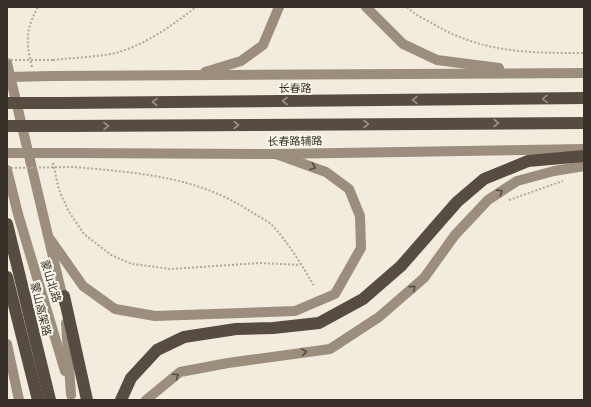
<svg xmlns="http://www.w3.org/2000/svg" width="591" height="407" viewBox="0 0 591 407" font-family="'Alegreya Sans','Noto Sans SC',sans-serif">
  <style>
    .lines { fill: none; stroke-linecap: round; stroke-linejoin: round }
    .path { stroke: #b4a894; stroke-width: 2; stroke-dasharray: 2 2; stroke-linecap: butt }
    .secondary { stroke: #9c8e7c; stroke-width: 10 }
    .highway { stroke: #564c41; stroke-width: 12 }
    .path-bridge { stroke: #b4a894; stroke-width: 2; stroke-dasharray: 2 2; stroke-linecap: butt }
    .secondary-bridge { stroke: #9c8e7c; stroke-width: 10 }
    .highway-bridge { stroke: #564c41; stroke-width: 12 }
    .oneway { stroke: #979085 }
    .oneway2 { stroke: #554c42 }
    .labels { text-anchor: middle; stroke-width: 4; stroke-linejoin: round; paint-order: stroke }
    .street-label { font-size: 11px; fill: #363029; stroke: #f9f5ea }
  </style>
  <rect width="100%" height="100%" fill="#f1ecde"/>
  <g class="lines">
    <g class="path">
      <path d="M407,7C414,14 422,18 430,22C480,53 528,53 584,53"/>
      <path d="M53,60C72,58 92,57 111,54C141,48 173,25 196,7"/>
      <path d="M32,67C26,43 25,30 38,7"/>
      <path d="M53,163L59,190L69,212L84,234L111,255L132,264L171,269L260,263L301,265"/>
      <path d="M75,167C138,173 196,176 250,211C257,216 267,220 273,226C289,244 302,265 314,286"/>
      <path d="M509,200L563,181"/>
    </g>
    <g class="secondary">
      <path d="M366,7L403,44L437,60L499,68"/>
      <path d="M7,63L64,303"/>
      <path d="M205,72L241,61L263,45L279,7"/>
      <path d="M53,76L584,73"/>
      <path d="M72,153L276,154L584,149"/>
      <path d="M7,170L18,214L65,371"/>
      <path d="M50,239L83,286L115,309L155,316L295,311L335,294L361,248L360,216L349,189L326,172L276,154"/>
      <path d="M66,323L71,395"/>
      <path d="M7,344L19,400"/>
      <path d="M146,400L180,372L228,363L330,349L379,317L424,278L455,235L488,200L517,181L554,171L584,166"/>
    </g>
    <g class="highway">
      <path d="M62,103L584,98"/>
      <path d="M67,126L584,123"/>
      <path d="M7,224L50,400"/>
      <path d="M7,277L38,400"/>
      <path d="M64,296L87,400"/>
      <path d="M121,400L131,378L157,350L184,337L236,329L273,328L319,323L363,299L401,266L457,202L484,179L528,161L584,156"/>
    </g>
    <g class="path-bridge">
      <path d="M7,60H53"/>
      <path d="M7,168L75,167"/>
    </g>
    <g class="secondary-bridge">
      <path d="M7,77L53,76"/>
      <path d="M7,153H72"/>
    </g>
    <g class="highway-bridge">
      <path d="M7,103H62"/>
      <path d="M7,126H67"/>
    </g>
  </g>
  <defs><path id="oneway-chevron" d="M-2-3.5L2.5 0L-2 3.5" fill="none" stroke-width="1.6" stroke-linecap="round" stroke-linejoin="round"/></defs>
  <g class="oneway">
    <use href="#oneway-chevron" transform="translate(545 99) rotate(179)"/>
    <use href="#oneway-chevron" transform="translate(415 100) rotate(180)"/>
    <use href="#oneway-chevron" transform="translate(285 101) rotate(180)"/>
    <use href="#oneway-chevron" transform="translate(155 102) rotate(180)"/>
    <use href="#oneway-chevron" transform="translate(496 123)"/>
    <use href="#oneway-chevron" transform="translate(366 124)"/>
    <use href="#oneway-chevron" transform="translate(236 125)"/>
    <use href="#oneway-chevron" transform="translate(106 126)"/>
  </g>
  <g class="oneway2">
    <use href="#oneway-chevron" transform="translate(313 167) rotate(21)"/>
    <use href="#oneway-chevron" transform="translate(500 192) rotate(-32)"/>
    <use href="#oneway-chevron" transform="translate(413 288) rotate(-41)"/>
    <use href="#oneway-chevron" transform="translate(304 352) rotate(-8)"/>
    <use href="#oneway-chevron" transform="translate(176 376) rotate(-35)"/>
  </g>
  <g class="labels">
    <g class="street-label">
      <text x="295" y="92">长春路</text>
      <text transform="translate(295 141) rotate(-1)" y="4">长春路辅路</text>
      <text transform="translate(51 281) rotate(73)" y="4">蒙山北路</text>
      <text transform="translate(41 309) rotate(76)" y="4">蒙山高架路</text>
    </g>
  </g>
  <rect width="591" height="407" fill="none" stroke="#363029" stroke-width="16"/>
</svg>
